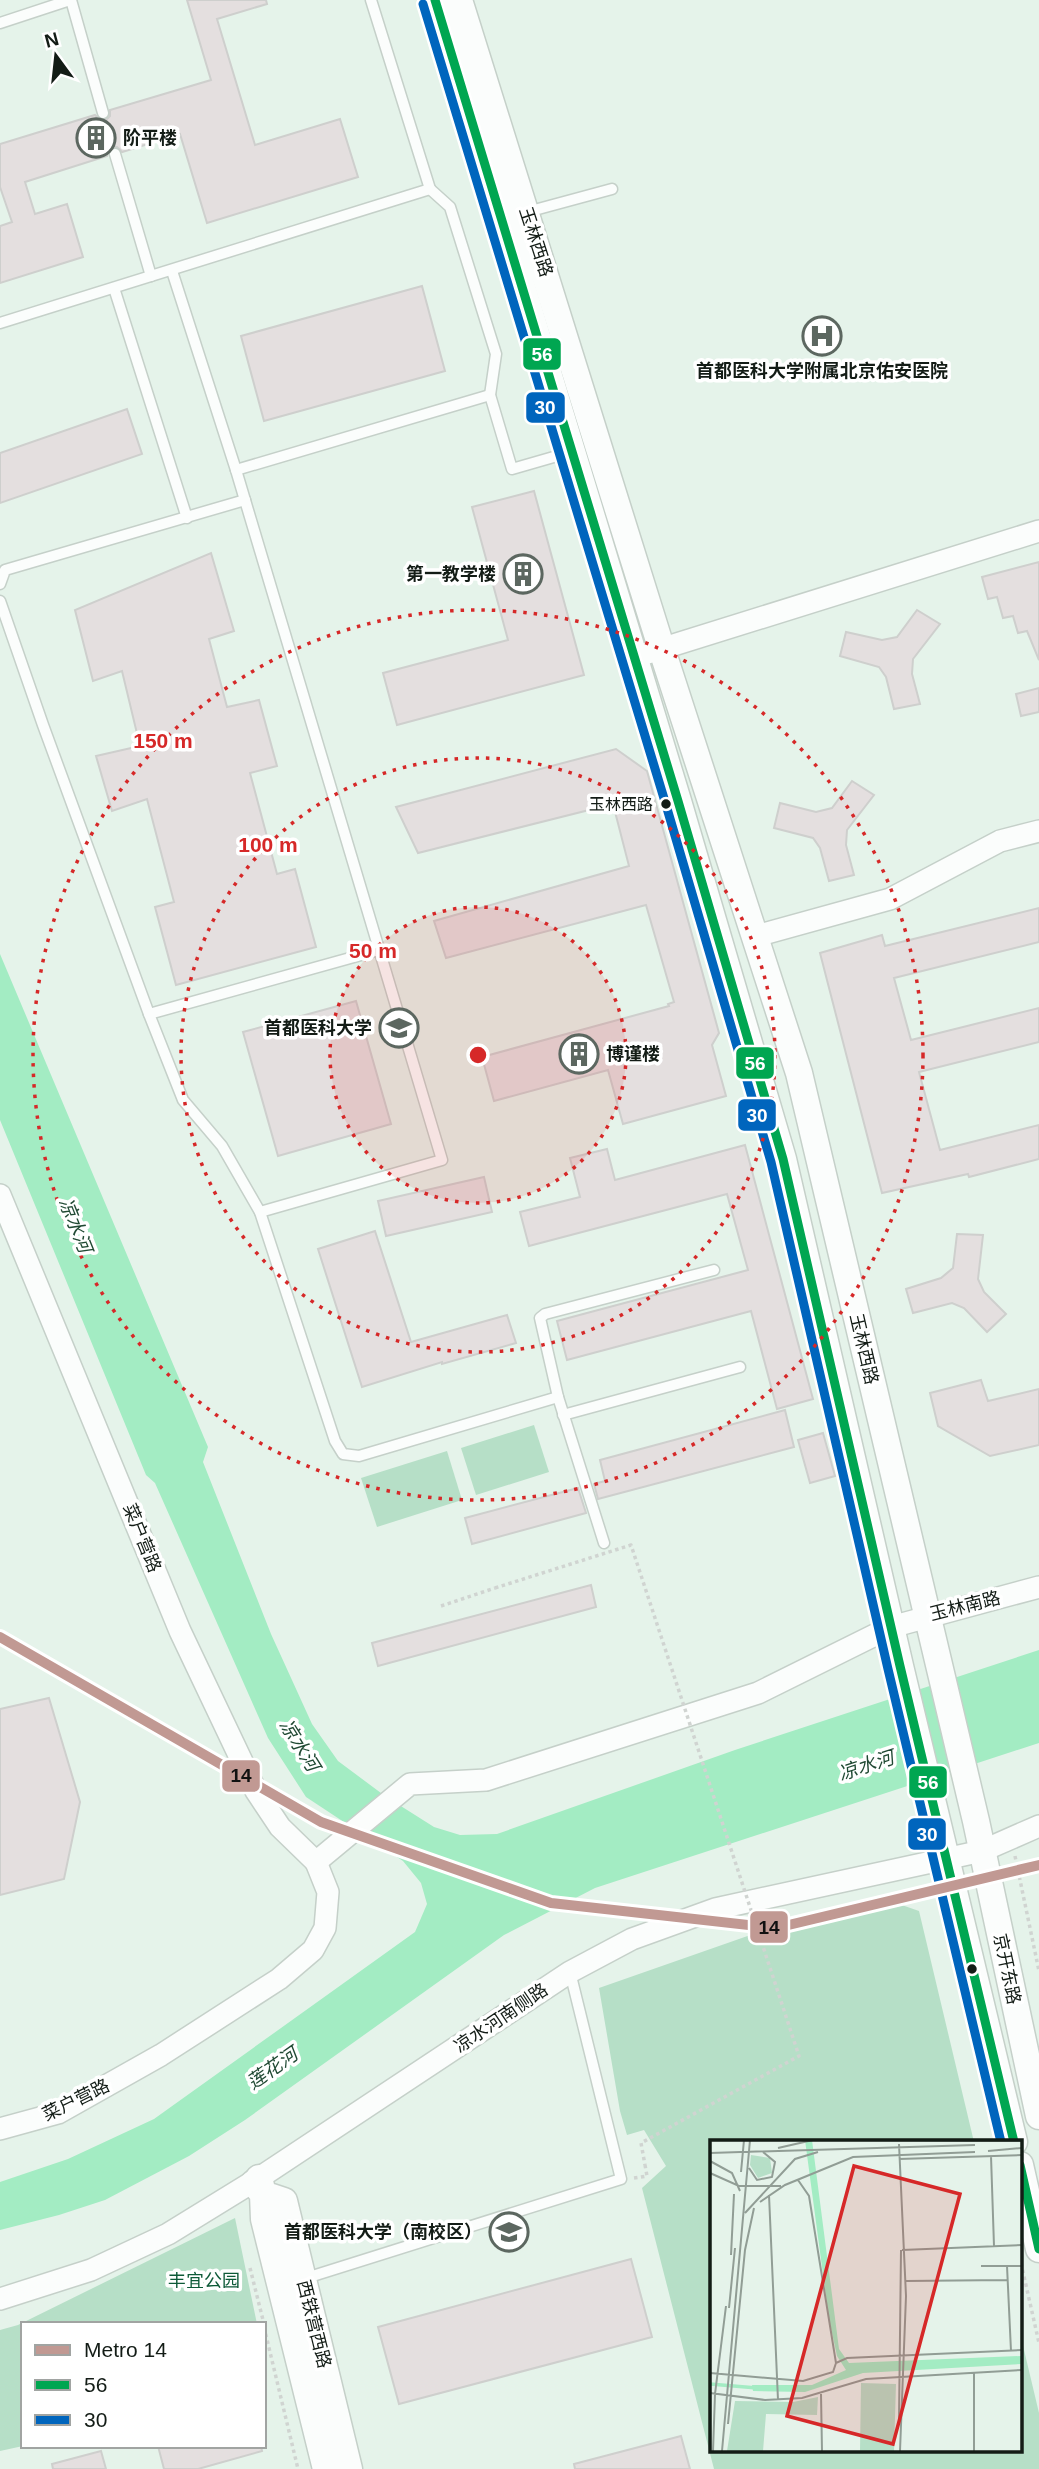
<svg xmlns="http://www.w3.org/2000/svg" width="1039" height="2469" viewBox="0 0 1039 2469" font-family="Arial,'Noto Sans SC',sans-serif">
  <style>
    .green { fill: #b6dfc7 }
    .water { fill: #a3ecc3 }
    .building { fill: #e4dfdf; stroke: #cecfcd; stroke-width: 2 }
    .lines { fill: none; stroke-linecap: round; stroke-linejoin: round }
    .service-casing { stroke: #c5d0c9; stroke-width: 13 }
    .minor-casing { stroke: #c5d0c9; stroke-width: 24 }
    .tertiary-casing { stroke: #c5d0c9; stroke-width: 29 }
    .path { stroke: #d0d4d1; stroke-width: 3.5; stroke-dasharray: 3.5 3.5; stroke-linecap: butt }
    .service { stroke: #fbfdfc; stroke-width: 10 }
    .minor { stroke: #fbfdfc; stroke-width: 21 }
    .tertiary { stroke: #fbfdfc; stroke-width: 26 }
    .path-bridge { stroke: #d0d4d1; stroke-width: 3.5; stroke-dasharray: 3.5 3.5; stroke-linecap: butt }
    .bus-1-casing { stroke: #fff; stroke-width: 14 }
    .bus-2-casing { stroke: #fff; stroke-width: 14 }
    .bus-1 { stroke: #00a651; stroke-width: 9 }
    .bus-2 { stroke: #0065bd; stroke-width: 9 }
    .metro-1-casing { stroke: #fff; stroke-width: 16 }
    .metro-1 { stroke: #c19993; stroke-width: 10 }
    .ring { fill: none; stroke: #d62828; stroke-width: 3.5; stroke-dasharray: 3.5 7 }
    .bus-dot { fill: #131c16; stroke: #fff; stroke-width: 2.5 }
    .labels { text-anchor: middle; stroke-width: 7; stroke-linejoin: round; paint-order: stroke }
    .bus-label { font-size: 16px; fill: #131c16; stroke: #fff; text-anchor: end }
    .poi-label { font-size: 18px; font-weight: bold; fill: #131c16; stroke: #fff; text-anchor: end }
    .street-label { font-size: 18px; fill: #131c16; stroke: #fff }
    .park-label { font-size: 18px; fill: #0e5a38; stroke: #fff }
    .water-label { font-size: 19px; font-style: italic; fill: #204933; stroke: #fff }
    .inset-river { fill: none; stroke: #a3ecc3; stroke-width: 3.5 }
    .inset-road { fill: none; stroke: #919d95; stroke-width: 2 }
    .view { fill: #d62828; fill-opacity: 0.15; stroke: #d62828; stroke-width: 3.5 }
    .inset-edge { fill: none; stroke: #131c16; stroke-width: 3.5 }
    .centre { fill: #d62828; stroke: #fff; stroke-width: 3.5 }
    .ring-label { font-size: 21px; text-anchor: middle; font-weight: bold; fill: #d62828; stroke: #fff; stroke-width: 7; stroke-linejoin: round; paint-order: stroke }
    .line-badge { stroke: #fff; stroke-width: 2.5 }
    .badge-label { font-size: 19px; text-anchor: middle; font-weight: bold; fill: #fff }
    .pale-badge-label { font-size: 19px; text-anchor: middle; font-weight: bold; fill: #111 }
  </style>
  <rect width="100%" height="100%" fill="#e5f3ea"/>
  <g class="green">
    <path d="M534,1425L549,1472L476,1495L461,1448Z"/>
    <path d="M447,1451L462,1500L377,1527L361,1478Z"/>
    <path d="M896,1903L919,1911L974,2142H712V2450H1020V2333L1039,2413V2469H714L642,2188L666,2166L644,2130L627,2135L620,2111L599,1988L776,1926Z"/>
    <path d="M235,2218L257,2324H23V2446L0,2451V2330L18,2325Z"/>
  </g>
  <path class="water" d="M0,954L208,1447L203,1462L271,1634L312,1724L338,1761L385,1796L434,1827L460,1835L497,1834L735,1750L1039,1650V1743L595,1888L504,1935L245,2120L189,2156L105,2200L59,2215L0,2230V2182L68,2159L154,2119L415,1932L427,1904L421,1883L403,1861L306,1797L268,1738L155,1483L146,1475L0,1120Z"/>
  <g class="building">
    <path d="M187,0H266L267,4L217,19L255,145L340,119L358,177L207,223L180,134L122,152L117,147H112L108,152L107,156L25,182L35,214L67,204L83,257L0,283V226L12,222L0,187V144L95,115L100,120H106L110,116V110L211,80Z"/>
    <path d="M422,286L445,371L264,421L241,336Z"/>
    <path d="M127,409L142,454L0,503V453Z"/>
    <path d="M534,491L584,675L397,725L383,673L508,640L472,507Z"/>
    <path d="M211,553L234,631L209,639L227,707L259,700L277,766L250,773L277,874L295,869L316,947L176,985L155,907L174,902L147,799L112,811L96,756L140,746L122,671L93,681L75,610Z"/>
    <path d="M1039,562V660L1027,631L1018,633L1013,616L1003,618L997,597L988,599L982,577Z"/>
    <path d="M917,610L940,624L913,659L912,674L920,704L894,709L886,677L879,667L840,656L846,632L882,640L897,637Z"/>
    <path d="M1039,688V712L1021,716L1016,694Z"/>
    <path d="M616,749L647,771L719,1033L712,1045L726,1096L623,1124L608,1070L494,1101L482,1057L669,1006L668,1004L674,1002L646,905L446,958L434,921L629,866L613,804L418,853L396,807Z"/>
    <path d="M852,781L874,795L847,830L846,845L854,875L829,881L820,848L813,838L774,828L780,803L816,812L832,808Z"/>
    <path d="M1039,908V942L894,978L911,1040L1039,1008V1042L919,1072L940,1150L1039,1125V1159L969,1177L968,1174L882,1193L820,953L882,935L885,946Z"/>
    <path d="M356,1001L391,1124L278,1156L243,1032Z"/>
    <path d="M745,1145L813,1399L777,1409L751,1311L567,1360L557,1321L748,1270L727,1194L529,1246L520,1212L580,1197L570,1158L607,1149L615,1180Z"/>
    <path d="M484,1177L492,1212L386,1236L378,1201Z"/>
    <path d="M375,1231L411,1342L507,1315L516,1343L442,1364V1362L362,1387L318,1249Z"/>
    <path d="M957,1234L983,1235L978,1279L984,1292L1006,1314L987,1332L964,1308L952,1303L913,1313L906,1289L941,1278L953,1268Z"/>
    <path d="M981,1380L988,1401L1039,1389V1445L990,1456L938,1426L930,1393Z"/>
    <path d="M785,1410L794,1447L598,1499L594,1484L605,1481L600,1460Z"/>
    <path d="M823,1433L835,1476L810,1483L798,1440Z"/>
    <path d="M578,1488L586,1513L472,1544L465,1518Z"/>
    <path d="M591,1585L596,1607L378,1666L372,1643Z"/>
    <path d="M49,1698L80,1802L64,1879L0,1895V1709Z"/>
    <path d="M631,2259L652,2337L399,2404L378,2327Z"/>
    <path d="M681,2436L690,2469H575L574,2464Z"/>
    <path d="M158,2446H261L262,2451L198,2469H164Z"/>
    <path d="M101,2451L106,2469H53L52,2464Z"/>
  </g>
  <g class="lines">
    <g class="service-casing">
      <g id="service">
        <path d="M71,0L103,113"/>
        <path d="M0,23L70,0"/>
        <path d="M115,154L151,276"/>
        <path d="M430,189L450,207L496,354L490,395L512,469L571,452"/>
        <path d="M527,212L612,189"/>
        <path d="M172,271L236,470L442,1160L260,1212"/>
        <path d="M114,288L187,518"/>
        <path d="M0,323L430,189L371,0"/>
        <path d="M236,470L490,395"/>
        <path d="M0,584L5,570L245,500"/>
        <path d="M0,601L43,725L149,1014L183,1100L222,1146L260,1212L335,1441L343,1454L359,1456L558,1397"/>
        <path d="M149,1014L379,950"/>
        <path d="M563,1415L740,1367"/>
        <path d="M604,1543L558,1397L540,1318L545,1314L714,1270"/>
        <path d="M303,2279L621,2179L570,1972"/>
      </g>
    </g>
    <g class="minor-casing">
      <g id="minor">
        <path d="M635,657L1039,531"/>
        <path d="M756,936L890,899L1000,841L1039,831"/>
        <path d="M0,1195L180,1631L256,1791L280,1827L316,1862L410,1784L486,1780L758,1693L891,1627L1039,1587"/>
        <path d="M0,2129L58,2113L161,2055L279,1979L313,1950L325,1928L328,1892L316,1862"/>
        <path d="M0,2299L91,2270L168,2234L259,2178L570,1972L632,1939L715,1909L982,1851L1039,1826"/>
      </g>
    </g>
    <g class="tertiary-casing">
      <g id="tertiary">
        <path d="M435,0L678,801L783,1159L900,1666L1014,2142"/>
        <path d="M459,0L662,650L799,1073L976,1821L1039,2116"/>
        <path d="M1020,2165L1039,2249"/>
        <path d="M259,2178L263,2194L284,2201L349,2469"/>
        <path d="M254,2183L263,2194L264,2219L326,2469"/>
      </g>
    </g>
    <g class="path">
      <path d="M441,1606L495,1588"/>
      <path d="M1015,1856L1039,1971"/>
      <path d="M634,2178L647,2176L645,2165"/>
      <path d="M1021,2263L1039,2343"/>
      <path d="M250,2268L264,2324"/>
      <path d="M264,2327L298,2469"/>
    </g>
    <use href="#service" class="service"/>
    <use href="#minor" class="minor"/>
    <use href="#tertiary" class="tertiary"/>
    <path class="path-bridge" d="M495,1588L631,1545L799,2056L641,2143L645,2165"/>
    <g class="bus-1-casing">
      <g id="bus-1">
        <path d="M435,0L678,801L783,1159L900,1666L1014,2142"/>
        <path d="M1020,2165L1039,2249"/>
      </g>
    </g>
    <g class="bus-2-casing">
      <path id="bus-2" d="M423,4L666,805L771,1162L888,1669L1001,2142"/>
    </g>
    <use href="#bus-1" class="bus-1"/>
    <use href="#bus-2" class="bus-2"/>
    <g class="metro-1-casing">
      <path id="metro-1" d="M0,1637L321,1822L551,1903L776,1928L1039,1865"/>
    </g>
    <use href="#metro-1" class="metro-1"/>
  </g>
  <circle cx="478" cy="1055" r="148" fill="#d62828" fill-opacity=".12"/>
  <g class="ring">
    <circle cx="478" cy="1055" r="148"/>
    <circle cx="478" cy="1055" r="297"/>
    <circle cx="478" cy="1055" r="445"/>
  </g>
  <defs>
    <g id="building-ring" transform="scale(2.0125)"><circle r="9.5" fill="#fff" stroke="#5c6760" stroke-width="1.5"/><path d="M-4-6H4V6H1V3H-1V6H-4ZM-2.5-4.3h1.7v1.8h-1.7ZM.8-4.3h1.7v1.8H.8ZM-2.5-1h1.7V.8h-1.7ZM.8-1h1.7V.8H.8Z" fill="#5c6760"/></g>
    <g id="hospital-ring" transform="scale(2.0125)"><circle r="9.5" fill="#fff" stroke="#5c6760" stroke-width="1.5"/><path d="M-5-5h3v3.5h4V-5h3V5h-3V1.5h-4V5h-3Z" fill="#5c6760"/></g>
    <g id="university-ring" transform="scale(2.0125)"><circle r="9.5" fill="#fff" stroke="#5c6760" stroke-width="1.5"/><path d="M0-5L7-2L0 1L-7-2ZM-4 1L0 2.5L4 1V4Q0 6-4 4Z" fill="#5c6760"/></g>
  </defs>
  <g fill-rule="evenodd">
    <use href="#building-ring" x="96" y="138"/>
    <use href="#hospital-ring" x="822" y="336"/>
    <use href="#building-ring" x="523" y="574"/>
    <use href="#university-ring" x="399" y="1028"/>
    <use href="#building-ring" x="579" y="1054"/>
    <use href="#university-ring" x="509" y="2232"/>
  </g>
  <g class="bus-dot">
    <circle cx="666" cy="804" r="6"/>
    <circle cx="972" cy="1969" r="6"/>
  </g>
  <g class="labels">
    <g class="bus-label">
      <text x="653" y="810">玉林西路</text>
    </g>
    <g class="poi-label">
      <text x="123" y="144" text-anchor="start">阶平楼</text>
      <text x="822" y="377" text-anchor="middle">首都医科大学附属北京佑安医院</text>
      <text x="496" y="580">第一教学楼</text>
      <text x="372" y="1034">首都医科大学</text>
      <text x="606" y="1060" text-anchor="start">博谨楼</text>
      <text x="482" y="2238">首都医科大学（南校区）</text>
    </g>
    <g class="street-label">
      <text transform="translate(536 242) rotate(72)" y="6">玉林西路</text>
      <text transform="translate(864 1349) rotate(77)" y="6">玉林西路</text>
      <text transform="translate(142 1538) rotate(68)" y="6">菜户营路</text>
      <text transform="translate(965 1606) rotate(-14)" y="6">玉林南路</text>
      <text transform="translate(1007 1969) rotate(78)" y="6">京开东路</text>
      <text transform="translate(501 2018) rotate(-34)" y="6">凉水河南侧路</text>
      <text transform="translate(76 2100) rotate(-26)" y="6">菜户营路</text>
      <text transform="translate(314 2324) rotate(76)" y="6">西铁营西路</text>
    </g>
    <g class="park-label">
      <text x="204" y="2287">丰宜公园</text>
    </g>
    <g class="water-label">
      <text transform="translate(76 1225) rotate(68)" y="7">凉水河</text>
      <text transform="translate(300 1745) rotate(58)" y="7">凉水河</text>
      <text transform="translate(866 1765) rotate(-18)" y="7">凉水河</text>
      <text transform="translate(272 2068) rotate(-35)" y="7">莲花河</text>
    </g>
  </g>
  <g transform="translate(710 2140)">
    <rect width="312" height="312" fill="#e5f3ea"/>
    <path d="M41,15L60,18L62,33L48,38L40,25ZM151,243L186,244L184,311H150ZM108,257L107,275L56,274L53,311H17L25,261L83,262Z" fill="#b6dfc7"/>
    <path d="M95,0H102L129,209L139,223L311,216V224L153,233L95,252L43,251L42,245H102L136,230L127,216L119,179Z" fill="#a3ecc3"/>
    <path class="inset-river" d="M0,244L47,248"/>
    <path class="inset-road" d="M138,0L312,1M189,4L196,156L190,311M68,8L103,0M278,11L312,8M0,13L265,5M281,16L284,106M189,19L312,15M0,21L22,33L30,51M39,28L47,40L62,37L65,22L53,12M31,32L34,0M0,33L29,46H71M88,40L99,56L126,223L137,218L312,210M59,55L68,260M50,62L75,45L143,17L265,12M35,73L85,19L108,12M192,110L312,105M21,115L24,54M271,126H312M297,126L301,211M196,141L297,140M19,168L25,108M0,233L93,241L123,232L126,223M264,233V311M0,253L55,260L92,258L156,239L312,230M111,254L112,311M189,279L191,110M18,284L35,110L44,68M3,311L5,254L16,166M12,311L40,0"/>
    <path class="view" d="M144,26L250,54L183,304L77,276Z"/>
    <rect width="312" height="312" class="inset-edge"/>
  </g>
  <circle cx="478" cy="1055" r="10" class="centre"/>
  <g class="ring-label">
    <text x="163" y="748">150 m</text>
    <text x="268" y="852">100 m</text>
    <text x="373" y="958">50 m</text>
  </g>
  <g class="line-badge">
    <rect x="522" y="337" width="40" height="34" rx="7" fill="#00a651"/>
    <rect x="525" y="391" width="41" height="33" rx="7" fill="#0065bd"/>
    <rect x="735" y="1046" width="40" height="34" rx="7" fill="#00a651"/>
    <rect x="737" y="1098" width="40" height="34" rx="7" fill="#0065bd"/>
    <rect x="221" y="1759" width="40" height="34" rx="7" fill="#c19993"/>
    <rect x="908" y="1765" width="40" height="34" rx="7" fill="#00a651"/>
    <rect x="907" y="1817" width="40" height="34" rx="7" fill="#0065bd"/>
    <rect x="749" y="1910" width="40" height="34" rx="7" fill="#c19993"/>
  </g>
  <g class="badge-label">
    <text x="542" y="361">56</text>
    <text x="545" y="414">30</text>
    <text x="755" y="1070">56</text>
    <text x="757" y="1122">30</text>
    <text x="928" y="1789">56</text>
    <text x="927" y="1841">30</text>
  </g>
  <g class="pale-badge-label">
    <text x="241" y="1782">14</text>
    <text x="769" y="1934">14</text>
  </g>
  <rect x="21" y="2322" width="245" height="126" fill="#ffffff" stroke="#a1a4a2" stroke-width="2"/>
  <rect x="35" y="2345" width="35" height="10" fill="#c19993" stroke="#a1a4a2" stroke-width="2"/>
  <text x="84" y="2357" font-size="21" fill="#131c16">Metro 14</text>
  <rect x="35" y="2380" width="35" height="10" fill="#00a651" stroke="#a1a4a2" stroke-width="2"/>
  <text x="84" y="2392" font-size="21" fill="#131c16">56</text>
  <rect x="35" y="2415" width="35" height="10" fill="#0065bd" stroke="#a1a4a2" stroke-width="2"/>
  <text x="84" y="2427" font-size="21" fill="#131c16">30</text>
  <g transform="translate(56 56) rotate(345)" stroke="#ffffff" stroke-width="5" paint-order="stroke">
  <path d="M0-5L12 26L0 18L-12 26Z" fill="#131c16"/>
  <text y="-10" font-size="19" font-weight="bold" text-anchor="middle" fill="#131c16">N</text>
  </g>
</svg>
